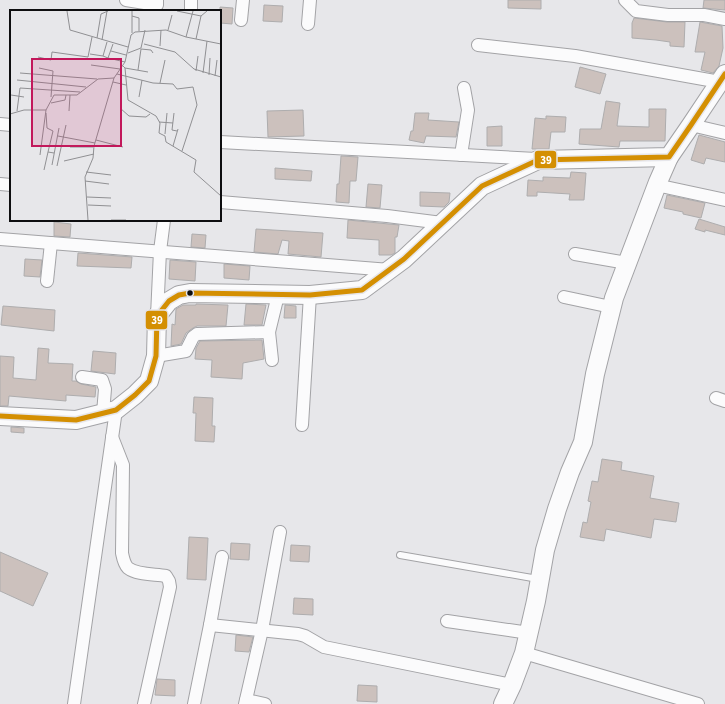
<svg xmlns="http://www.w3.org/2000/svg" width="725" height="704" viewBox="0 0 725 704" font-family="'Source Sans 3',sans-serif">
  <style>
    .building { fill: #ccc1bd; stroke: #aeadae }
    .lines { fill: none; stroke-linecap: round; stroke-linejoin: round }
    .lane-casing { stroke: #a3a3a6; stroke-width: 8 }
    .street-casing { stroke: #a3a3a6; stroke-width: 14 }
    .secondary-casing { stroke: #a3a3a6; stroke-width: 20 }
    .lane { stroke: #fbfbfc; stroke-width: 6 }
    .street { stroke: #fbfbfc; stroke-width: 12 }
    .secondary { stroke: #fbfbfc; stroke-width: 18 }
    .bus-1-casing { stroke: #e6e6eb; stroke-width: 8 }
    .bus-1 { stroke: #d48f02; stroke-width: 5 }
    .bus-dot { fill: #0e0e10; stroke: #e6e6eb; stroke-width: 1.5 }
    .inset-road { fill: none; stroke: #909093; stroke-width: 1 }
    .view { fill: #c2185b; fill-opacity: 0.15; stroke: #c2185b; stroke-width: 2 }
    .inset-edge { fill: none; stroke: #0e0e10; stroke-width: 2 }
    .line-badge { stroke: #e6e6eb; stroke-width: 1.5 }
    .badge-label { font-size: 11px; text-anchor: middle; font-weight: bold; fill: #fff }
  </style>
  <rect width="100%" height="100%" fill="#e7e7ea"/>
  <g class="building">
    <path d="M508,0H541V9L508,8Z"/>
    <path d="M704,0H725V10L703,8Z"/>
    <path d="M264,5L283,6L282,22L263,21Z"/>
    <path d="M220,7L233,8L232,24L220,23Z"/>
    <path d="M634,18L667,22H685L684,47L670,46V42L656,40L632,38V23Z"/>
    <path d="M700,22L722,26L723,48L719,66L713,73L701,70L705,52H695Z"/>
    <path d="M580,67L606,74L600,94L575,87Z"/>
    <path d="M606,101L620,103L617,126L649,127V109H666L665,141H620L619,147L579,144L580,129H601Z"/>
    <path d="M303,110L304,136L268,137L267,111Z"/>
    <path d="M415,113H429L428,120L459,122L456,137L426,136L424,143L409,140L411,131H413Z"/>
    <path d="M546,116L566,117L565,132H551L549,149H532L535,118L546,119Z"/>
    <path d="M502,126V146H487V127Z"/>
    <path d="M699,135L725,142V162L706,158L704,164L691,160Z"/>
    <path d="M341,156L358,157L356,181H350L349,203L336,202L337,184H339Z"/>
    <path d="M275,168L312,171L311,181L275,179Z"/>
    <path d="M571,172L586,173L584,200H569L570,194L537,192V196H527L528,180L543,181V177L570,178Z"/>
    <path d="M368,184L382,185L380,208L366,207Z"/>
    <path d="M420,192L450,193L449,202L444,207L420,206Z"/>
    <path d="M667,195L705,203L701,218L683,214V212L664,208Z"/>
    <path d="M699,219L725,227V235L705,230V232L695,229Z"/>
    <path d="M348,220L399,225L397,237H395V253L391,255H379V240L347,238Z"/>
    <path d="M54,222L71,224L70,237L54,236Z"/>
    <path d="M256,229L323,233L321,257L288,254L289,241L282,240L278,254L254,252Z"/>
    <path d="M192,234L206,235L205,248L191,247Z"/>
    <path d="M78,253L132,257L131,268L77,266Z"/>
    <path d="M25,259L42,260L40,277L24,276Z"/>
    <path d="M170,260L196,262L195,281L169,279Z"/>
    <path d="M224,264L250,266L249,280L224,278Z"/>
    <path d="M196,304L228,305L226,326H197L193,328L186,333L181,344L171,346L172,324L175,325L176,309L183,305H196Z"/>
    <path d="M246,304L266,305L262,325H244Z"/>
    <path d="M285,305L296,306V318H284Z"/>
    <path d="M3,306L55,310L54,331L1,325Z"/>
    <path d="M262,340L264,359L243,363L242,379L211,377L212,360L195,359L196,348L200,341Z"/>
    <path d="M38,348L49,349L48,363L73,364L72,381H76L81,384L96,387L95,397L66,395V401L9,396L8,406H0V356L14,357L13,378L36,380Z"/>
    <path d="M93,351L116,353L115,374L91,371Z"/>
    <path d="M194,397L213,398L212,426H215L214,442L195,441L196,413H193Z"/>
    <path d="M11,427L24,428V433L11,432Z"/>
    <path d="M602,459L622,462L621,470L654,476L650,498L679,503L676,522L654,519L651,538L606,529L604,541L580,537L583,522L587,523L591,502L588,501L592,481L598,482Z"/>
    <path d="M189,537L208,538L206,580L187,579Z"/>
    <path d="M231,543L250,544L249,560L230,559Z"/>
    <path d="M291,545L310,546L309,562L290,561Z"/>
    <path d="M0,552L48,573L33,606L0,591Z"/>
    <path d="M294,598L313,599V615L293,614Z"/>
    <path d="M236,635L253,637L249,652L235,651Z"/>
    <path d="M157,679L175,680V696L155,695Z"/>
    <path d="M358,685L377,686V702L357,701Z"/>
  </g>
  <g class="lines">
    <g class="lane-casing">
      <path id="lane" d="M400,555L538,579"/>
    </g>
    <g class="street-casing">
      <g id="street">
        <path d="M126,0L157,5V0"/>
        <path d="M625,0L636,11L668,15H704L725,19"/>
        <path d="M191,11V0"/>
        <path d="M241,20L243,0"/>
        <path d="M308,24L310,0"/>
        <path d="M478,45L575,56L720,82"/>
        <path d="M0,124L11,125"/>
        <path d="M691,125L725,133"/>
        <path d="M220,142L536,159"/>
        <path d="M461,155L468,110L464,88"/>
        <path d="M0,184L11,185"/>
        <path d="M656,185L725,200"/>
        <path d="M220,202L387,216L442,223"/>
        <path d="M0,239L390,270"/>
        <path d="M575,254L627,263"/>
        <path d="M47,281L51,243"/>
        <path d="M564,297L611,307"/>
        <path d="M157,316L160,251L164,220"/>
        <path d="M269,332L272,360"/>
        <path d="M156,356L186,351L193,337L197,334L269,332L278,295"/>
        <path d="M82,377L102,380L105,389L103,413"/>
        <path d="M716,398L725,401"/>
        <path d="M302,425L310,295"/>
        <path d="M112,437L123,465L122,553C123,558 124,564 128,568C137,575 155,574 166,576L169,581L170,587L144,704"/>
        <path d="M447,621L529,633"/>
        <path d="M210,625L298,634L305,636L324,647L512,685"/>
        <path d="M524,653L698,704"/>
        <path d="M246,700L265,704"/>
        <path d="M74,704L116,410"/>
        <path d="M194,704L210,625L222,557"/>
        <path d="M245,704L262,630L280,532"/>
      </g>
    </g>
    <g class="secondary-casing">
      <g id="secondary">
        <path d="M0,416L76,420L116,410L135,395L149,381L156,356L157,316L169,301L179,295L190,293L310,295L362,290L404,259L482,186L538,160L669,157L691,125L725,74"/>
        <path d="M503,704L512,685L524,653L536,601L545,550L557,509L570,472L583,442L595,374L614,298L658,182L669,157"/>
      </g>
    </g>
    <use href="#lane" class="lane"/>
    <use href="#street" class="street"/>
    <use href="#secondary" class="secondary"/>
    <g class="bus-1-casing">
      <path id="bus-1" d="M0,416L76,420L116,410L135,395L149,381L156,356L157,316L169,301L179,295L190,293L310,295L362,290L404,259L482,186L538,160L669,157L691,125L725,74"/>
    </g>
    <use href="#bus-1" class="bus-1"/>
  </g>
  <circle class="bus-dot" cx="190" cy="293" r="3.5"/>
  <g transform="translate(10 10)">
    <rect width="211" height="211" fill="#e7e7ea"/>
    <path class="inset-road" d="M57,1L60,20L118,37M167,1L191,6L197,1M122,6L129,8V21M158,20L162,5M122,23V1M176,27L183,1M87,28L91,4L98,1M186,29L191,6M92,30L97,1M134,34L165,42L184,59L211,67M150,36L151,20M131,39L141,40L143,43M101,41L116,45M118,43L131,38L135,20M80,44L93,46L97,32M93,46L98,48L103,34M28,47L41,50L42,42L78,47L82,27M98,48L115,52M81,55L110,59M113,56L115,58L118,90L146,106L150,113L149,123L155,126L156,132L186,150L184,162L211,186M29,58L43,61L41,87M115,58L138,62M128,60L131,39M186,61L188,46M10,63L87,69M193,63L197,31M107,64L143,73L163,74L167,79L183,77L187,95L172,141M199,65L200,48M205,66L207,50M7,70L76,77M103,72L116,75M150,73L155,50M1,85L14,87M129,87L132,70M41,93L55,90L56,85M110,98L119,106L136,107L140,104M7,101L10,78L70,82M59,101L60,85M36,103L37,118L43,121L38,142M164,103L162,120L167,121M0,104L14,100H36L44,85H67L88,69L104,68L115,52L121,25L125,22L156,20L176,27L211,34M149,112L163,113M155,124L157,103M48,126L85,133M86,130L113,137M163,136L168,119M60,137H83M30,145L36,100M54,151L84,144M42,155L49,118M47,156L56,115M34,160L38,142L44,143M76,162L101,165M75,171L99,174M77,187L101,188M78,195L101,196M78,210L75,167L83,148L84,136L104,68M101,210H116"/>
    <path class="view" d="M22,49H111V136H22Z"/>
    <rect width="211" height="211" class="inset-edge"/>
  </g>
  <g class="line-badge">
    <rect x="534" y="150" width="23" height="19" rx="4" fill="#d48f02"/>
    <rect x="145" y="310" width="23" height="20" rx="4" fill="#d48f02"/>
  </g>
  <g class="badge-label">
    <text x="546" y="164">39</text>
    <text x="157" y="324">39</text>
  </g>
</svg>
